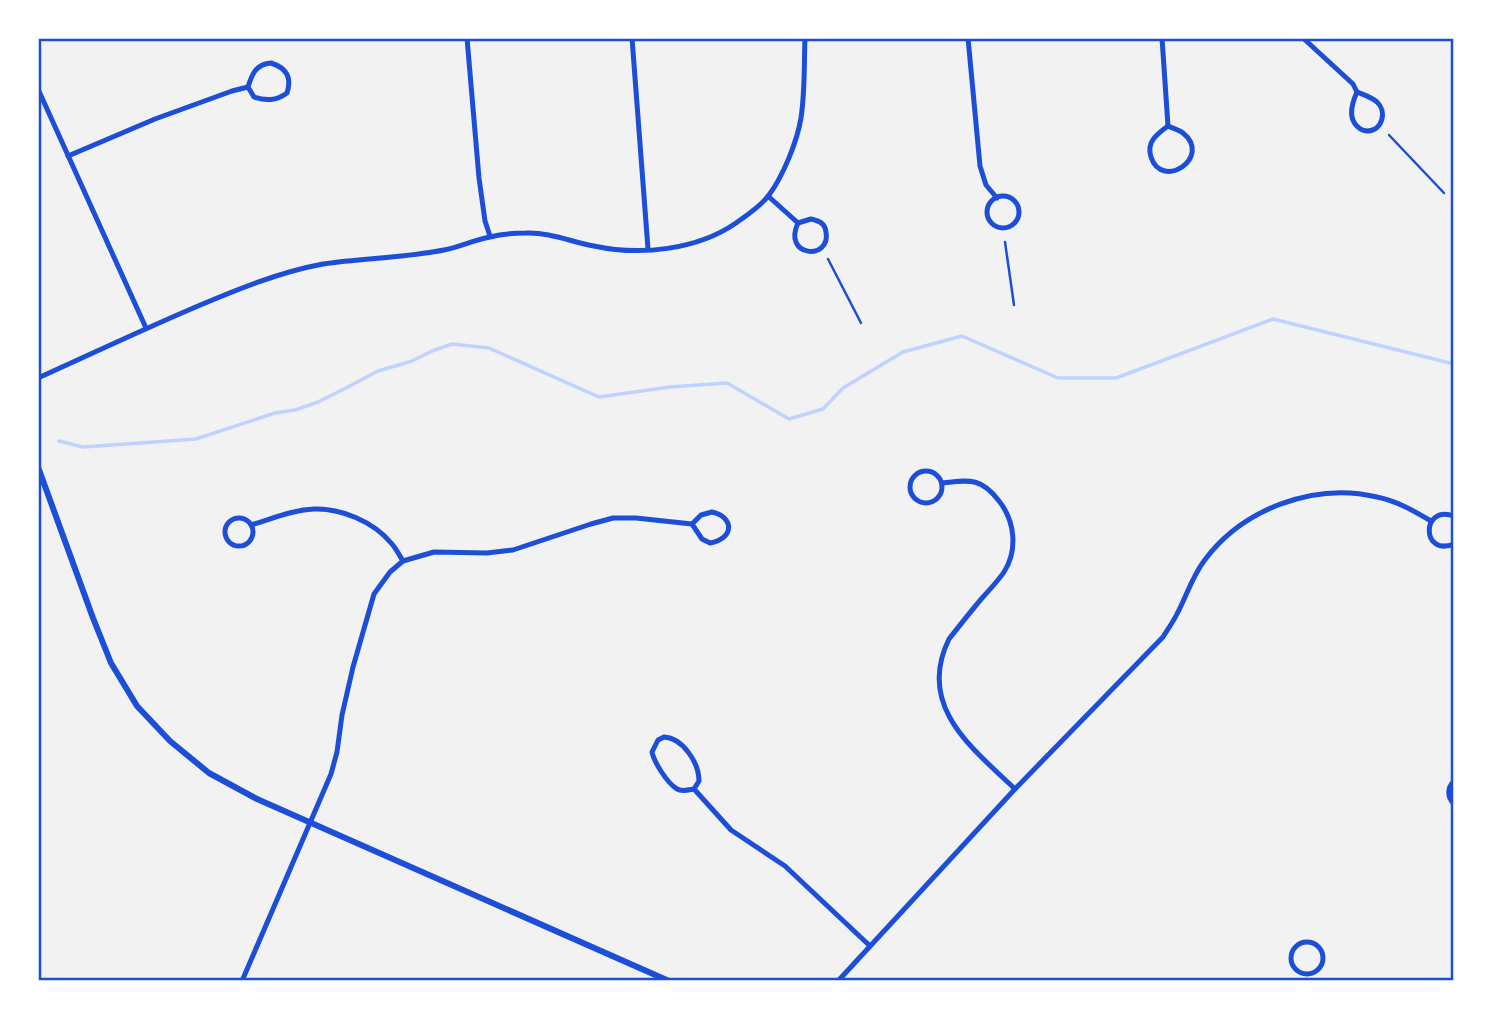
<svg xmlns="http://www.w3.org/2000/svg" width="1492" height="1019" viewBox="0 0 1492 1019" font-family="Figtree,sans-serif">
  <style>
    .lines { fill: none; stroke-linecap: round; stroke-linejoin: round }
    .stream { stroke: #bfd3fe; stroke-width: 3.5 }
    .path { stroke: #1d4ed8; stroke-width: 2.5 }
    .minor { stroke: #1d4ed8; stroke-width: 5 }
    .tertiary { stroke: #1d4ed8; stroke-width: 6 }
    .neatline { fill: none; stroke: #1d4ed8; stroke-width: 2.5 }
  </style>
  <rect width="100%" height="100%" fill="#f2f2f2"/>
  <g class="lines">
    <path class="stream" d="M59,441L83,447L196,439L275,413L295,410L318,402L348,387L378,371L412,361L432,351L452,344L489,348L599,397L670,387L727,383L789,419L823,409L843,388L903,352L962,336L1058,378H1116L1273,319L1454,364"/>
    <g class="path">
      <path d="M1389,135L1444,193"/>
      <path d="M1005,242L1014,305"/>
      <path d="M828,259L861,323"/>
    </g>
    <g class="minor">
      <path d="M467,38L479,178L485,221L490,236"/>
      <path d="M632,38L648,249"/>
      <path d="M968,38L980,166L986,185L997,198"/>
      <path d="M1162,38L1168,126"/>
      <path d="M1303,38L1353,84L1357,92"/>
      <path d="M271,63C287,68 292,78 287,93C276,101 266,101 254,97L248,87C252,74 256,64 271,63Z"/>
      <path d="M38,89L146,328"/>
      <path d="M1357,92C1364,95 1371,97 1377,102C1387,111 1383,130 1368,131C1364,131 1361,130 1358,127C1347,118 1352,103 1357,92Z"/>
      <path d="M1168,126C1172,128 1179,130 1183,133C1213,157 1162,191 1151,157C1146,142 1157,134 1168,126Z"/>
      <path d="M68,156L155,119L232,91L248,87"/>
      <path d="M768,196L798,223"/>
      <circle cx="1003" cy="212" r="16"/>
      <path d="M811,219C819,221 825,223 826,232C831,261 782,257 798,223Z"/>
      <path d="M38,378C91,354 144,329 198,306C238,289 280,272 323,264C363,258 404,258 444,250C459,247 474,240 490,237C501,234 514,233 526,233C549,232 572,242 594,246C640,256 697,250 736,223C747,215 761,206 769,195C783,176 797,142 801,118C805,92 804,64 805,38"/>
      <circle cx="926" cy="487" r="16"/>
      <path d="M942,483C969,480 981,477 999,501C1015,521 1018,550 1004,572C998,581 990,589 983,597C971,611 960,625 949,639C916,706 972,748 1015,789"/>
      <path d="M712,512C735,517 734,539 710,543L702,539L692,524L701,515Z"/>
      <path d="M1454,516C1421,504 1421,557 1454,544"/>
      <circle cx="239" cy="532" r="14"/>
      <path d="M251,525C271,519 292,510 314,509C341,508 374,522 391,543C396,548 399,555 403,561"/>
      <path d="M664,737C683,738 699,763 699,781L694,789C688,790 682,792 677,789C667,783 654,762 652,752L658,740Z"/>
      <path d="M1454,781C1447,788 1447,797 1454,804"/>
      <path d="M694,789L731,830L785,866L870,946"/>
      <circle cx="1307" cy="958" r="16"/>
      <path d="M242,981L331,774L337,752L342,715L353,667L374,594L390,572L403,561L434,552L487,553L513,550L591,524L613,518H636L692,524"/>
      <path d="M838,981L1015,789L1163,637C1168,629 1173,622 1177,614C1186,597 1192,577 1204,561C1242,509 1314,482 1377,497C1397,501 1414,511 1431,521"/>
    </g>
    <path class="tertiary" d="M38,467L93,618L111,663L137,706L170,741L209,773L257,799L669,981"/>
  </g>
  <rect width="1492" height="1019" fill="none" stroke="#ffffff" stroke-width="80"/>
  <rect x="40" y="40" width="1412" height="939" class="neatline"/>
</svg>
